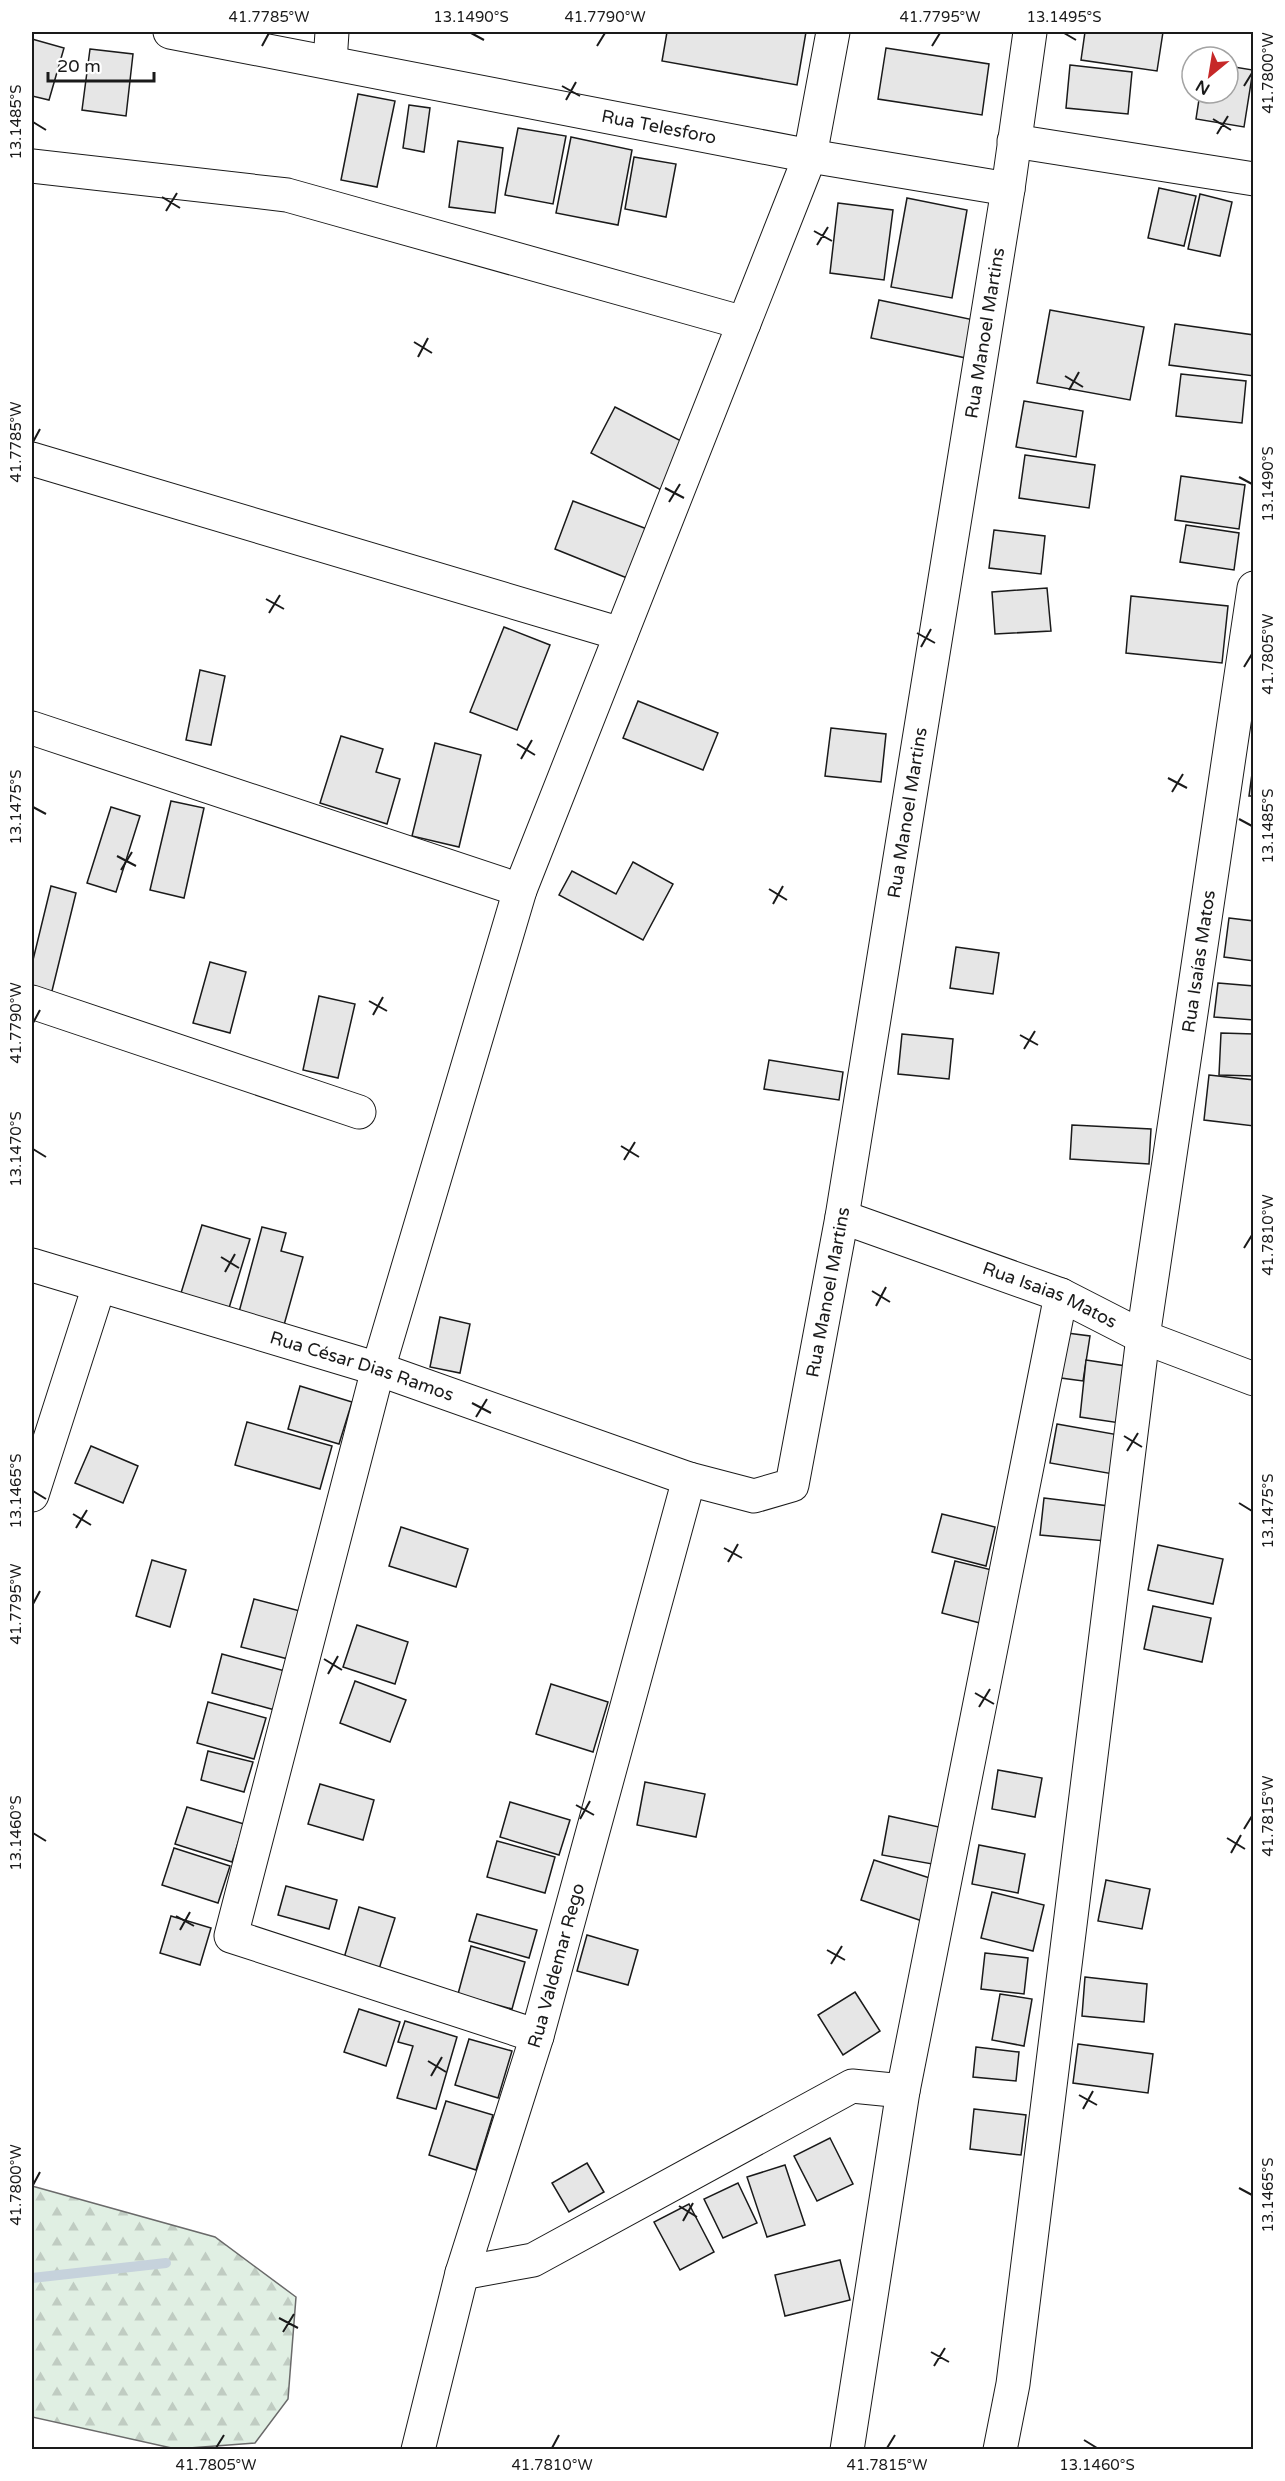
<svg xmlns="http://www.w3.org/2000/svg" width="1285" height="2481" viewBox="0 0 1285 2481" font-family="'Varela Round',sans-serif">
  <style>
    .forest { fill: url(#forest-firs); stroke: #6a6a6a; stroke-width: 1.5 }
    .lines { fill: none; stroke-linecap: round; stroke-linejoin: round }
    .stream { stroke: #c6d2dc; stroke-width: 10 }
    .building { fill: #e6e6e6; stroke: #1a1a1a; stroke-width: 1.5 }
    .minor-casing { stroke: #1a1a1a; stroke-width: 35 }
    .minor { stroke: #fff; stroke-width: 33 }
    .ticks { fill: none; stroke: #1a1a1a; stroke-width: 2 }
    .labels { text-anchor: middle; stroke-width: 4.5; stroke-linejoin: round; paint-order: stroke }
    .street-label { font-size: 18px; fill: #1a1a1a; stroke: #fff }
    .neatline { fill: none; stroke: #1a1a1a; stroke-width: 2 }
    .ticks-label { font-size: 15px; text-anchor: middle; fill: #1a1a1a }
  </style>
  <defs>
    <pattern id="forest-firs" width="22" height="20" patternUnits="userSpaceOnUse" patternTransform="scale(1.5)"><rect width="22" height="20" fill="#e0efe3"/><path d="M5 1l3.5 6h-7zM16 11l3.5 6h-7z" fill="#c0ccc2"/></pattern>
  </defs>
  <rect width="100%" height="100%" fill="#fff"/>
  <path class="forest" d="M32,2186L215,2237L296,2297L288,2399L255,2443L176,2449L32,2417Z"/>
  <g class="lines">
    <path class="stream" d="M32,2278L166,2263"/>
  </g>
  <g class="building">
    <path d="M667,32H806L797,85L662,61Z"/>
    <path d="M1085,32H1163L1157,71L1081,60Z"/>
    <path d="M32,39L64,48L49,100L32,96Z"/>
    <path d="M886,48L989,64L982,115L878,99Z"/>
    <path d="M90,49L133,54L126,116L82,110Z"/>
    <path d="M1070,65L1132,72L1128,114L1066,108Z"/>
    <path d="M1228,66L1253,70L1244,127L1196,119L1200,93H1228Z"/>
    <path d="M358,94L395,101L377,187L341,180Z"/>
    <path d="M409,105L430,108L424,152L403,148Z"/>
    <path d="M518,128L566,136L553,204L505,195Z"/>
    <path d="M571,137L632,150L618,225L556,213Z"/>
    <path d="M458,141L503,148L495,213L449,207Z"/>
    <path d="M634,157L676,164L666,217L625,209Z"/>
    <path d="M1159,188L1196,196L1184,246L1148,238Z"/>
    <path d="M1200,194L1232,202L1220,256L1188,249Z"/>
    <path d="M907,198L967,210L952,298L891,287Z"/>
    <path d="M838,203L893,210L884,280L830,273Z"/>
    <path d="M879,300L974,320L966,358L871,338Z"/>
    <path d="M1050,310L1144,327L1130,400L1037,383Z"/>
    <path d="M1175,324L1254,335V376L1169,365Z"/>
    <path d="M1181,374L1246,381L1242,423L1176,416Z"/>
    <path d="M1024,401L1083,411L1076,457L1016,447Z"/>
    <path d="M615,407L687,444L663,491L591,453Z"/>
    <path d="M1025,455L1095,465L1089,508L1019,498Z"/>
    <path d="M1181,476L1245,485L1239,529L1175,520Z"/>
    <path d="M573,501L647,529L627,578L555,549Z"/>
    <path d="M1186,525L1239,533L1234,570L1180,562Z"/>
    <path d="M994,530L1045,536L1041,574L989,568Z"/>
    <path d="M1047,588L1051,631L995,634L992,592Z"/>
    <path d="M1131,596L1228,606L1222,663L1126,653Z"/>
    <path d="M504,627L550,645L517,730L470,712Z"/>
    <path d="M200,670L225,676L211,745L186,740Z"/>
    <path d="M638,701L718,733L703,770L623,738Z"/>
    <path d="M831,728L886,734L881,782L825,776Z"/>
    <path d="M341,736L383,749L376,772L400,779L387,824L320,803Z"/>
    <path d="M435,743L481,755L459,847L412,836Z"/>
    <path d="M1254,759V796H1249Z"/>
    <path d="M171,801L204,808L184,898L150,890Z"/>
    <path d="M111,807L140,816L116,892L87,883Z"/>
    <path d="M633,862L673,884L643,940L559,895L572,871L616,894Z"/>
    <path d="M51,886L76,893L51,995L32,990V964Z"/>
    <path d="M1229,918L1254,921V961L1224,957Z"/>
    <path d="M956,947L999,953L993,994L950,988Z"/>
    <path d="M210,962L246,972L230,1033L193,1023Z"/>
    <path d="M1218,983L1254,986V1020L1214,1017Z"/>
    <path d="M319,996L355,1004L338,1078L303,1070Z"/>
    <path d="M1221,1033L1254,1034V1076L1219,1075Z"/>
    <path d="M902,1034L953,1039L949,1079L898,1074Z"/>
    <path d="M769,1060L843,1072L839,1100L764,1089Z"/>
    <path d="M1209,1075L1254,1080V1126L1204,1120Z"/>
    <path d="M1072,1125L1151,1129L1149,1164L1070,1159Z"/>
    <path d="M202,1225L250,1239L229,1308L181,1293Z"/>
    <path d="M262,1227L286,1233L281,1251L303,1257L284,1325L239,1312Z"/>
    <path d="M440,1317L470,1324L460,1373L430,1367Z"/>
    <path d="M1067,1333L1090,1336L1083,1381L1061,1378Z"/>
    <path d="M1086,1360L1126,1366L1120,1423L1080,1417Z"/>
    <path d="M300,1386L352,1402L339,1444L288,1429Z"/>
    <path d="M247,1422L332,1446L320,1489L235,1465Z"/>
    <path d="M1057,1424L1119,1435L1113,1474L1050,1463Z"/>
    <path d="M91,1446L138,1466L123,1503L75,1483Z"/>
    <path d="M1044,1498L1109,1506L1106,1541L1040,1535Z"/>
    <path d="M942,1514L995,1527L986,1566L932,1552Z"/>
    <path d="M401,1527L468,1549L456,1587L389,1566Z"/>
    <path d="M1158,1545L1223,1559L1213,1604L1148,1590Z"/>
    <path d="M152,1560L186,1570L170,1627L136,1616Z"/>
    <path d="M955,1561L992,1570L980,1623L942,1613Z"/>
    <path d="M254,1599L300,1611L288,1659L241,1647Z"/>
    <path d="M1153,1606L1211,1618L1202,1662L1144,1649Z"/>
    <path d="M357,1625L408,1642L395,1684L343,1667Z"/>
    <path d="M222,1654L285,1671L275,1710L212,1693Z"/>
    <path d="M355,1681L406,1700L390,1742L340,1723Z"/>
    <path d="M551,1684L608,1702L593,1752L536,1734Z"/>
    <path d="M208,1702L266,1718L254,1759L197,1743Z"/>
    <path d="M208,1751L253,1762L244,1792L201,1780Z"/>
    <path d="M998,1770L1042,1778L1035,1817L992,1809Z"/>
    <path d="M645,1782L705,1794L696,1837L637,1825Z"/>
    <path d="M320,1784L374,1800L363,1840L308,1824Z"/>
    <path d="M510,1802L570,1820L559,1855L500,1837Z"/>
    <path d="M187,1807L244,1824L232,1862L175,1844Z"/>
    <path d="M889,1816L939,1827L932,1864L882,1855Z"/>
    <path d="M497,1841L555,1857L545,1893L487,1877Z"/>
    <path d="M979,1845L1025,1854L1018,1893L972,1884Z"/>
    <path d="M174,1848L230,1866L218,1903L162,1885Z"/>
    <path d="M874,1860L939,1881L925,1922L861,1900Z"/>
    <path d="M1106,1880L1150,1889L1142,1929L1098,1921Z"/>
    <path d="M286,1886L337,1900L329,1929L278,1915Z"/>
    <path d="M992,1892L1044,1905L1033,1951L981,1938Z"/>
    <path d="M359,1907L395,1918L379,1969L344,1958Z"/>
    <path d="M477,1914L537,1930L529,1958L469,1941Z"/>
    <path d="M171,1916L211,1928L200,1965L160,1953Z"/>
    <path d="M587,1935L638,1950L628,1985L577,1971Z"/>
    <path d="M471,1946L525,1962L512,2009L458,1994Z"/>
    <path d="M985,1953L1028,1958L1024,1994L981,1989Z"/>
    <path d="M1085,1977L1147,1984L1144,2022L1082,2016Z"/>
    <path d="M855,1992L880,2031L843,2055L818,2015Z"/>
    <path d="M1000,1994L1032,1999L1024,2046L992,2040Z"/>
    <path d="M359,2009L400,2022L386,2066L344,2052Z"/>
    <path d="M405,2021L457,2037L436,2109L397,2098L413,2046L398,2042Z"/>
    <path d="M469,2039L512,2051L498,2098L455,2085Z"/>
    <path d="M1078,2044L1153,2054L1148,2093L1073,2083Z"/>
    <path d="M976,2047L1019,2052L1016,2081L973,2077Z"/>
    <path d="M446,2101L493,2115L476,2170L429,2155Z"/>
    <path d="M974,2109L1026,2115L1021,2155L970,2149Z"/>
    <path d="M830,2138L853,2184L817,2201L794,2156Z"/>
    <path d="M587,2163L604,2192L569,2212L552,2183Z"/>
    <path d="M785,2165L805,2225L767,2237L747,2177Z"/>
    <path d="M738,2183L757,2223L723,2238L704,2199Z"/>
    <path d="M689,2204L714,2252L680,2270L654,2222Z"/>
    <path d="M840,2260L850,2300L785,2316L775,2275Z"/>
  </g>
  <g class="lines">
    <g class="minor-casing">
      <g id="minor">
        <path id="s1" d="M170,32L810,156L1008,189"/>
        <path d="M330,62L332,32"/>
        <path d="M1014,141L1254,179"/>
        <path d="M32,166L287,195L744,323"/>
        <path d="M32,459L621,634"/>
        <path d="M32,728L520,890"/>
        <path d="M32,1002L359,1112"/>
        <path id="s2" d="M842,1217L1061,1295L1143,1337L1254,1379"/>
        <path id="s3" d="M32,1265L378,1369L689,1479L754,1496L792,1485L842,1217L1008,189L1030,32"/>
        <path d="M32,1495L99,1286"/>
        <path d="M537,2036L231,1936L378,1369L520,890L810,156L833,32"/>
        <path d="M462,2273L533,2260L852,2086L903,2091"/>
        <path id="s4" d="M418,2450L462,2273L537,2036L689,1479"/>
        <path d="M847,2450L903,2091L1061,1295"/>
        <path id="s5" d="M1000,2450L1013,2384L1143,1337L1254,588"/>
      </g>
    </g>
    <use href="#minor" class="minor"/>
  </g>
  <path class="ticks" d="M471,33L484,40M1064,33L1076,40M262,46L269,33M597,46L605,33M932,46L940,33M562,86L580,96M1244,86L1252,73M566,100L576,82M1213,119L1231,130M33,122L46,130M1217,134L1228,116M162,197L180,208M166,211L177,193M814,231L832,241M817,245L828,227M414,342L432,353M418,357L428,338M1065,376L1083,387M1069,390L1079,372M33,442L40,429M1239,477L1252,484M665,488L684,498M669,502L680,484M266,599L284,609M269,613L280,595M917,633L935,643M921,647L931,629M1244,667L1252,654M517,744L535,755M521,759L532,740M1168,778L1187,788M1172,792L1183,774M33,807L46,814M1239,819L1252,826M117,856L136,866M121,870L132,852M769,889L787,900M773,904L783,886M369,1001L387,1011M373,1015L383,997M33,1023L40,1010M1020,1035L1038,1045M1024,1049L1035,1031M621,1146L639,1157M33,1149L46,1157M624,1160L635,1142M1244,1248L1252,1235M221,1257L239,1268M225,1272L235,1254M872,1291L890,1302M876,1306L886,1287M472,1403L491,1413M476,1417L487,1399M1124,1436L1142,1447M1127,1451L1138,1433M33,1491L46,1499M1239,1503L1252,1511M73,1514L91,1525M76,1528L87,1510M724,1548L742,1558M728,1562L738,1544M33,1604L40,1591M324,1659L342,1670M328,1674L338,1656M975,1693L994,1704M979,1707L990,1689M576,1805L594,1815M580,1819L590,1801M1244,1829L1252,1816M33,1833L46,1841M1227,1838L1245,1849M1231,1853L1241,1835M176,1916L194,1926M180,1930L190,1912M827,1950L845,1960M831,1964L842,1946M428,2061L446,2072M431,2076L442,2057M1079,2095L1097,2105M1083,2109L1093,2091M33,2185L40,2172M1239,2188L1252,2195M679,2206L697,2217M683,2221L693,2203M279,2318L298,2328M283,2332L294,2314M931,2352L949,2362M934,2366L945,2348M1084,2440L1097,2448M216,2448L224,2435M552,2448L559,2435M887,2448L895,2435"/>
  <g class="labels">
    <g class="street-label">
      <text dy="6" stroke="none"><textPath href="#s1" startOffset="498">Rua Telesforo</textPath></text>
      <text dy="6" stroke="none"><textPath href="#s3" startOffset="1966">Rua Manoel Martins</textPath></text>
      <text dy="6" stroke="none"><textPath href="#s3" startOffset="1480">Rua Manoel Martins</textPath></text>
      <text dy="6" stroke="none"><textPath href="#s5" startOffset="1502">Rua Isaías Matos</textPath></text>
      <text dy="6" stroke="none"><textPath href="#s3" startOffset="994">Rua Manoel Martins</textPath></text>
      <text dy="6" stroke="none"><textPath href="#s2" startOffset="222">Rua Isaias Matos</textPath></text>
      <text dy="6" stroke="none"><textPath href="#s3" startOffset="345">Rua César Dias Ramos</textPath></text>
      <text dy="6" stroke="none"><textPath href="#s4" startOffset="504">Rua Valdemar Rego</textPath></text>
    </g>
  </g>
  <rect width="1285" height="2481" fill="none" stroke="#ffffff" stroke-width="66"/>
  <g transform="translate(1210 75) rotate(210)"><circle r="28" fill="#ffffff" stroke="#a3a3a3" stroke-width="1.5"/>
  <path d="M0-4.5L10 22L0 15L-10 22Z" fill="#c62828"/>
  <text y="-9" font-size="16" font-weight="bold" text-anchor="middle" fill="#1a1a1a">N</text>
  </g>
  <path d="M48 72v9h106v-9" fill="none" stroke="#1a1a1a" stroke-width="3"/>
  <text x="57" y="72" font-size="18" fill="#1a1a1a" stroke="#ffffff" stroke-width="4.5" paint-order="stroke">20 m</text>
  <rect x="33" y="33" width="1219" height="2415" class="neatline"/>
  <g class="ticks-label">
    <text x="269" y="22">41.7785°W</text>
    <text x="471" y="22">13.1490°S</text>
    <text x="605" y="22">41.7790°W</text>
    <text x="940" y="22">41.7795°W</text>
    <text x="1064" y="22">13.1495°S</text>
    <text transform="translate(1268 73) rotate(-90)" y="5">41.7800°W</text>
    <text transform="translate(16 122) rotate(-90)" y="5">13.1485°S</text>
    <text transform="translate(16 442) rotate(-90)" y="5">41.7785°W</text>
    <text transform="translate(1268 484) rotate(-90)" y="5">13.1490°S</text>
    <text transform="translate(1268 654) rotate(-90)" y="5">41.7805°W</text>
    <text transform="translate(16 807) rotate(-90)" y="5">13.1475°S</text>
    <text transform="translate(1268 826) rotate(-90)" y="5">13.1485°S</text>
    <text transform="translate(16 1023) rotate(-90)" y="5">41.7790°W</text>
    <text transform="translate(16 1149) rotate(-90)" y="5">13.1470°S</text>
    <text transform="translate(1268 1235) rotate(-90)" y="5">41.7810°W</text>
    <text transform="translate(16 1491) rotate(-90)" y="5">13.1465°S</text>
    <text transform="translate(1268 1511) rotate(-90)" y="5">13.1475°S</text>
    <text transform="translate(16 1604) rotate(-90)" y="5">41.7795°W</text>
    <text transform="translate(1268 1816) rotate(-90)" y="5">41.7815°W</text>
    <text transform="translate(16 1833) rotate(-90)" y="5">13.1460°S</text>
    <text transform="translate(16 2185) rotate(-90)" y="5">41.7800°W</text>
    <text transform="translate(1268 2195) rotate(-90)" y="5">13.1465°S</text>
    <text x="216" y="2470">41.7805°W</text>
    <text x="552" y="2470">41.7810°W</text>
    <text x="887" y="2470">41.7815°W</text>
    <text x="1097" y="2470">13.1460°S</text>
  </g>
</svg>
